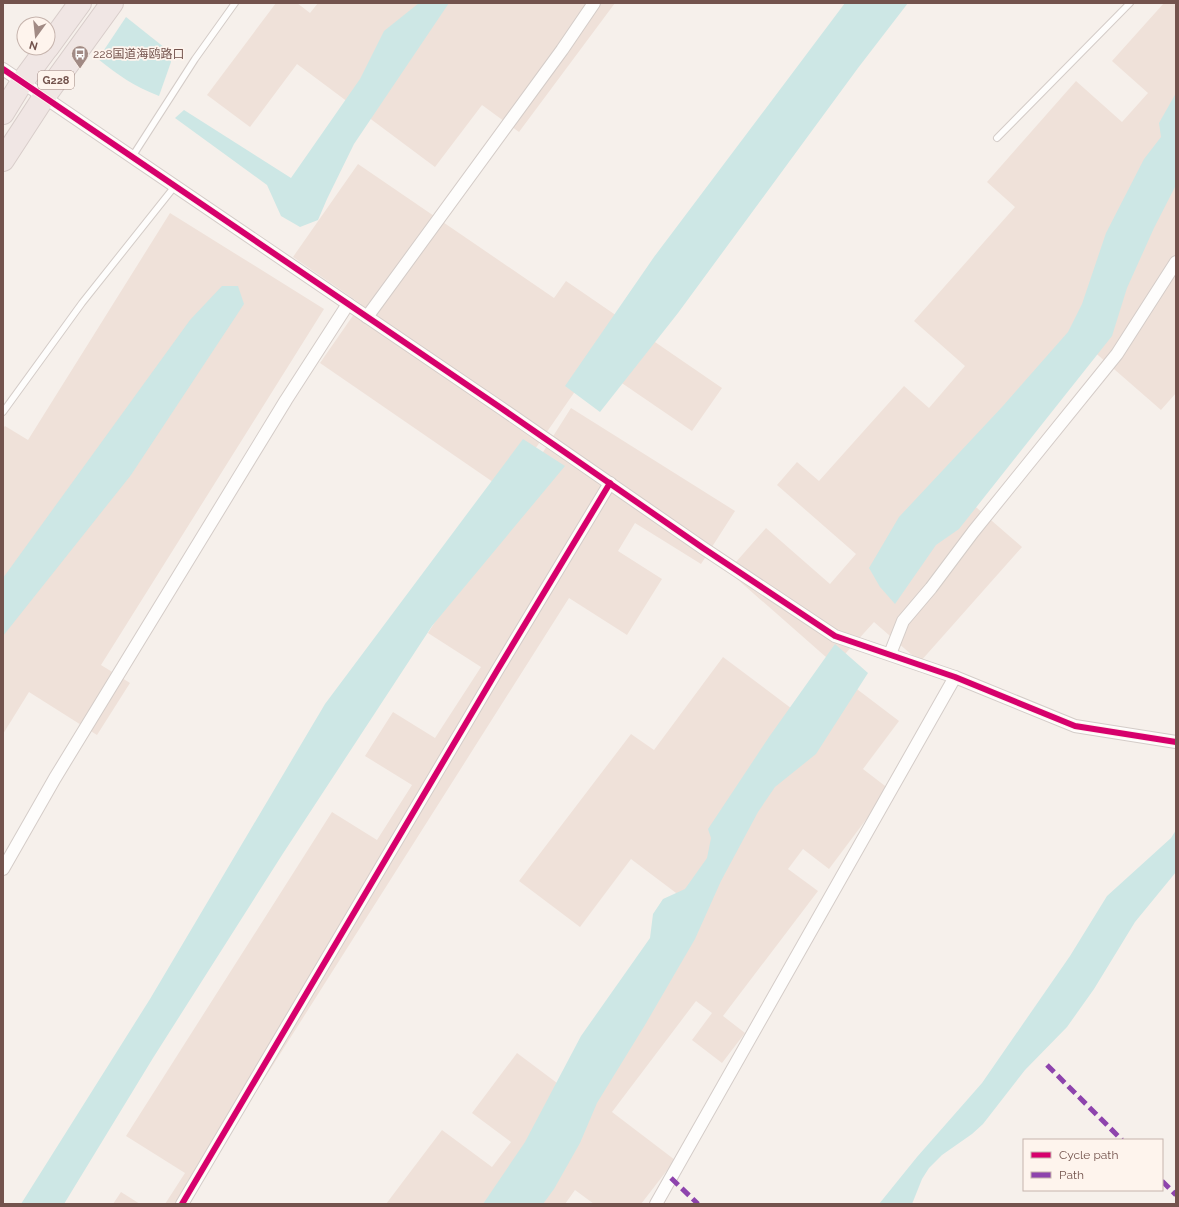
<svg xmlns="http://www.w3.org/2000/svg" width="1179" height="1207" viewBox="0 0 1179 1207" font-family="Raleway,'Noto Sans SC',sans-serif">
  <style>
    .residential { fill: #efe1d9 }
    .water { fill: #cde7e5 }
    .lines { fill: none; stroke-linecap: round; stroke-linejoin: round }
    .lane-casing { stroke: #d4ccc8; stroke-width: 8 }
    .street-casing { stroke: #d4ccc8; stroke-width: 14 }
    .highway-casing { stroke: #d8cdca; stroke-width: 24 }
    .lane { stroke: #fefdfc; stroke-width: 6 }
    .street { stroke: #fefdfc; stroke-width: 12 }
    .highway { stroke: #f0e6e4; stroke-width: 22 }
    .quiet { stroke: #8e44ad; stroke-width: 5; stroke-dasharray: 10 5; stroke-linecap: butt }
    .cycleway-casing { stroke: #fef4ed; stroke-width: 8 }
    .cycleway { stroke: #d6006c; stroke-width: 6 }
    .labels { text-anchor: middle; stroke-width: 3.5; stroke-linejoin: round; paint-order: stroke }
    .shield { fill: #fef4ed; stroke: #9d837d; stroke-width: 1 }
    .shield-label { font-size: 11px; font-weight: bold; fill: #73534d }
    .poi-label { font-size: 12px; fill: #73534d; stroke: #fef4ed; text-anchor: start }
  </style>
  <rect width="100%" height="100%" fill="#f6f0eb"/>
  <g class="residential">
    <path d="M276,3H297L310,13L318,3H615L519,132L482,105L435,167L297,64L250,127L207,95Z"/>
    <path d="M1164,3H1176V393L1161,410L1091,349L962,495L1022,547L920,662L874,622L835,665L728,571L766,528L830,584L856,554L777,485L797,462L819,481L904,386L929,408L965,366L914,321L1015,207L987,182L1076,81L1122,122L1148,93L1112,61Z"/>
    <path d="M358,164L554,298L566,281L722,388L692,431L594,364L506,491L320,363L361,304L293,257Z"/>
    <path d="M170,213L324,309L101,665L130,683L97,735L29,692L3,734V428L5,426L28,440Z"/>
    <path d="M571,408L735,511L701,564L635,523L618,551L662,579L627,635L569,598L185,1204H165L185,1173L126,1136L332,812L377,840L412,785L365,756L393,712L435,738L481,667L428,633Z"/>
    <path d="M723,657L808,721L841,677L899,721L863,769L889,789L829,869L803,849L788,869L818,891L723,1016L745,1033L722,1063L692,1040L712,1013L696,1001L612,1112L675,1160L641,1204H594L575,1190L565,1204H386L442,1130L492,1167L511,1142L472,1113L517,1053L561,1086L696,908L631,859L580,927L519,881L631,734L654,750Z"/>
    <path d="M121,1192L140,1204H113Z"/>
  </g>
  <g class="water">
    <path d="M419,3H449L354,144L327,199L318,220L300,227L281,216L267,185L175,118L184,110L291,178L360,79L384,31Z"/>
    <path d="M845,3H908L858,68L678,313L600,412L565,386L654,257Z"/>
    <path d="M126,17L170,52L171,62L159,96C134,86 119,76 98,59Z"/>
    <path d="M1176,93V185L1154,228L1127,288L1112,336L959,529L936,545L895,604L880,587L869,568L899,517L1002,407L1068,332L1082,304L1106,233L1144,159L1161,137L1159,123Z"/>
    <path d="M222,286H238L244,304L131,475L3,636V578L190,320Z"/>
    <path d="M523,439L565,466L432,626L282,855L153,1058L64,1204H21L150,999L325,704Z"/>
    <path d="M835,644L868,673L816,754L775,787L758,812L721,881L695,939L645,1025L597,1103L580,1143L554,1189L543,1204H483L525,1142L581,1036L650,938L653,914L663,899L685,889L707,858L711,838L708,829L769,737Z"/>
    <path d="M1176,830V872L1135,922L1094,989L1067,1027L1025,1070L983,1124L972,1134L942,1155L929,1168L922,1179L912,1204H879L917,1157L982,1083L1070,956L1107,896L1171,838Z"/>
  </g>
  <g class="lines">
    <g class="lane-casing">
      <g id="lane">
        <path d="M997,138L1130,3"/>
        <path d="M132,157L195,59L235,3"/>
        <path d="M3,412L82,303L175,186"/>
      </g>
    </g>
    <g class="street-casing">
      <g id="street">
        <path d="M3,69L501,408L703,548L835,636L955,677L1075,726L1176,742"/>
        <path d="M367,317L562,50L594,3"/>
        <path d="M890,654L903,621L931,588L973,532L1117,354L1176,262"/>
        <path d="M3,869L55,778L286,400L348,304"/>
        <path d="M182,1204L498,669L610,483"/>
        <path d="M656,1204L955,677"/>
      </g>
    </g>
    <g class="highway-casing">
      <g id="highway">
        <path d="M48,47L80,3"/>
        <path d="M3,113L22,82L47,48"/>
        <path d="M3,160L44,97L112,3"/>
      </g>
    </g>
    <use href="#lane" class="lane"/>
    <use href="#street" class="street"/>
    <use href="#highway" class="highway"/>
    <g class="quiet">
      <path d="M1047,1065L1122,1140"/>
      <path d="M671,1178L698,1204"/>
      <path d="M1162,1181L1176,1195"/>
    </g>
    <g class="cycleway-casing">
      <g id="cycleway">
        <path d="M3,69L501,408L703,548L835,636L955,677L1075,726L1176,742"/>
        <path d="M182,1204L498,669L610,483"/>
      </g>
    </g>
    <use href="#cycleway" class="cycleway"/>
  </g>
  <defs>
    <g id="bus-pin" transform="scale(0.9)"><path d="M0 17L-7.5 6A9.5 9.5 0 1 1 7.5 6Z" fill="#a18a84" stroke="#fef4ed"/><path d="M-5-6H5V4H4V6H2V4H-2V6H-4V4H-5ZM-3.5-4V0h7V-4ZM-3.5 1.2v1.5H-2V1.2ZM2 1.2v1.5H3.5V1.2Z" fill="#fff"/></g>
  </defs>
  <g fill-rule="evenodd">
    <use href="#bus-pin" x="80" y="54"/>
  </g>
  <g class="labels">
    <rect class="shield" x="38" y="71" width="36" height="18" rx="3"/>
    <g class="shield-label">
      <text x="56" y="84">G228</text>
    </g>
    <g class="poi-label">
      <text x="93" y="58">228国道海鸥路口</text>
    </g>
  </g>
  <rect width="1179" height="1207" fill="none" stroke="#73534d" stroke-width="8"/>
  <rect x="1023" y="1139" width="140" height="52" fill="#fef4ed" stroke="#c6b4ad"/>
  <rect x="1031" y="1152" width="20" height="6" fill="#d6006c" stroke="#c6b4ad"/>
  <text x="1059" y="1159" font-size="12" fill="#73534d">Cycle path</text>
  <rect x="1031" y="1172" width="20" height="6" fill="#8e44ad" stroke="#c6b4ad"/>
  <text x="1059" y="1179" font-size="12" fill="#73534d">Path</text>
  <g transform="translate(36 36) rotate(195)"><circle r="19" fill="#fef4ed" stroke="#c6b4ad"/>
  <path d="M0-3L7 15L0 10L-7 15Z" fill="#a18a84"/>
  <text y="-6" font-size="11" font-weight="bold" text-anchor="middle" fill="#73534d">N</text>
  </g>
</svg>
